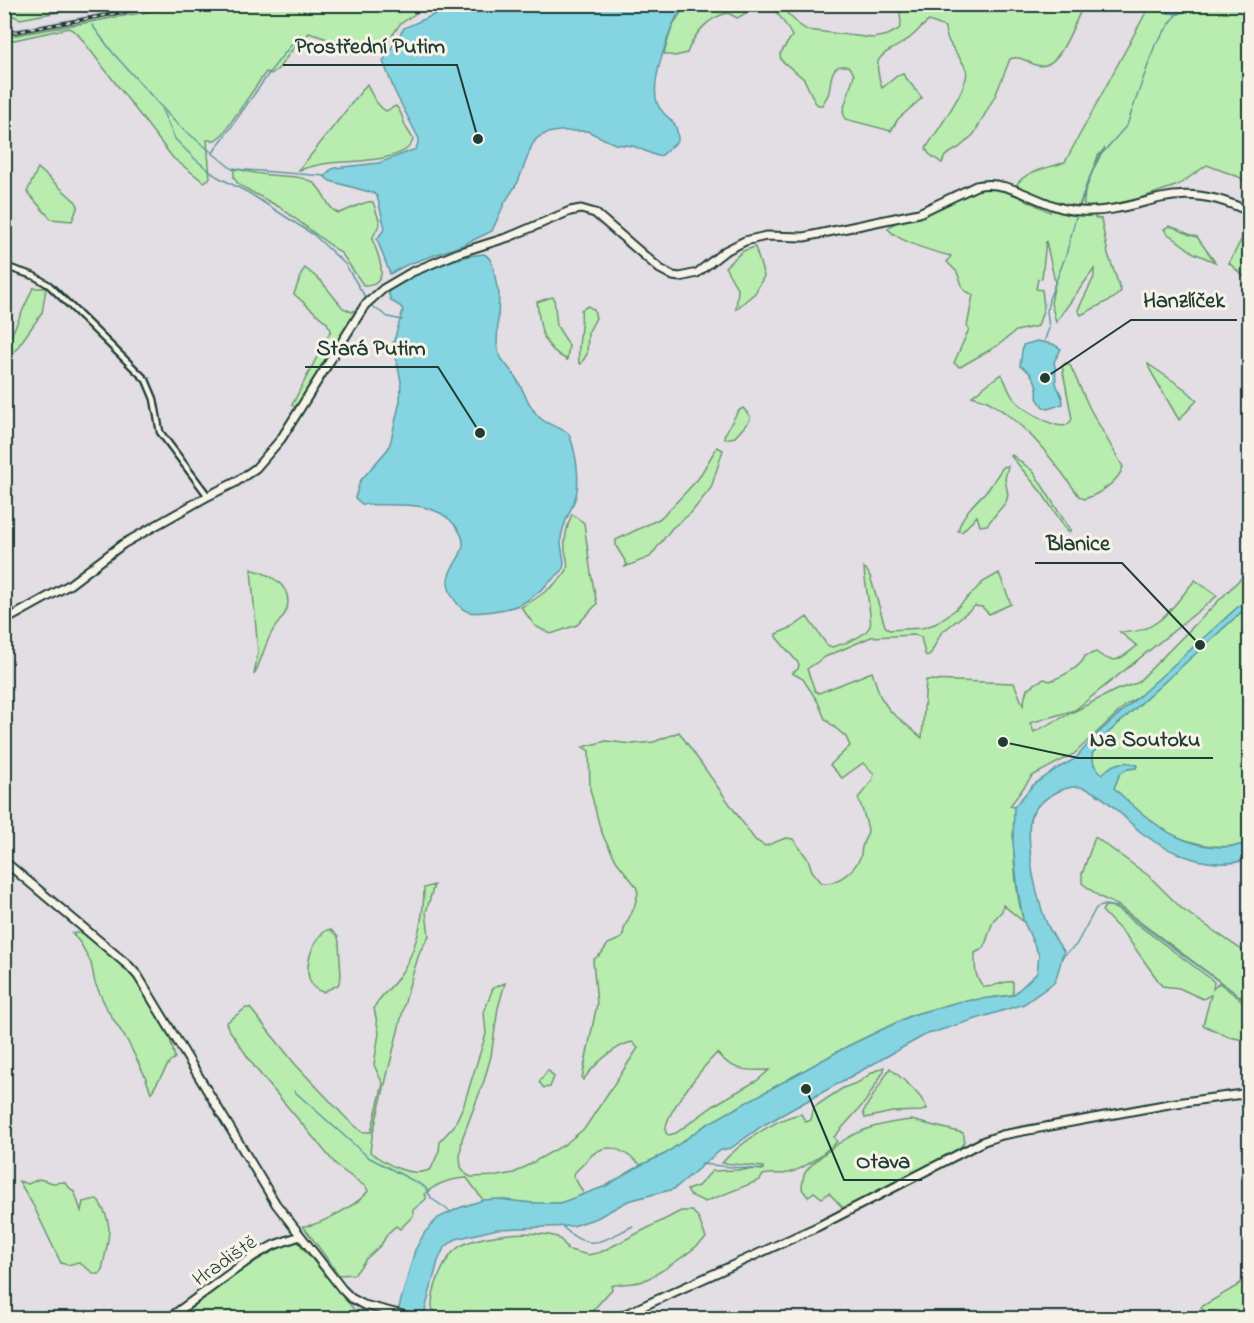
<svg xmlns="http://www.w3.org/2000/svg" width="1254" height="1323" viewBox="0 0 1254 1323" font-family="'Indie Flower',sans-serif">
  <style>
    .built { fill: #d5cee1 }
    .green { fill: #b8edaf; stroke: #6c9572; stroke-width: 1.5; fill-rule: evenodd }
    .water { fill: #85d4e2; stroke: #5c989c; stroke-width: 1.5 }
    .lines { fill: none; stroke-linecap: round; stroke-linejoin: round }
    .stream { stroke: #5c989c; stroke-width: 1.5 }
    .street-casing { stroke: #1f3d34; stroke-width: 9 }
    .secondary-casing { stroke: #1f3d34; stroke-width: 11 }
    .street { stroke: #f7f3e8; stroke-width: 4.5 }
    .secondary { stroke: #f7f3e8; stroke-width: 7 }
    .rail-casing { stroke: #1f3d34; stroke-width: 4 }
    .rail { stroke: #f7f3e8; stroke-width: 1.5; stroke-dasharray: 4.5; stroke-linecap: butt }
    .labels { text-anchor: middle; stroke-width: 6; stroke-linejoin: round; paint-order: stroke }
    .street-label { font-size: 21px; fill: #1f3d34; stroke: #f7f3e8 }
    .leader { fill: none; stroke: #1f3d34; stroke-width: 2 }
    .callout-dot { fill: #1f3d34; stroke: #f7f3e8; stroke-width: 2 }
    .callout-label { font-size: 22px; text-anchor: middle; font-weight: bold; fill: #1f3d34; stroke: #f7f3e8; stroke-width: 6; stroke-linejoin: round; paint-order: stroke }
  </style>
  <rect width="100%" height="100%" fill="#e3dde4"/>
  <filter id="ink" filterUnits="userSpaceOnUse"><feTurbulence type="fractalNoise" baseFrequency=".0167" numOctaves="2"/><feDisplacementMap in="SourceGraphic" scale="12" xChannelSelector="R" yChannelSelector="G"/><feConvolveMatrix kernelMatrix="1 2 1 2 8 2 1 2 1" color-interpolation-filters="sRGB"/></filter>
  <g filter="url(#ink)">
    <g class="built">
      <path d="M148,5H185L5,37V30Z"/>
      <path d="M4,1292H7L12,1300L10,1314L16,1318H5Z"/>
    </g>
    <g class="green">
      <path d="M70,4L69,10L20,19L5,12V5Z"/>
      <path d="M185,5V4L428,5L400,24L381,52L361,54L348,52L337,47L327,39L309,33L304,40L298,42L278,69L271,74L266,72L223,134L215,140H207L210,178L204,182L173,158L77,33L69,28L5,42V37Z"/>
      <path d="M689,5H779L798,24L807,30L873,38L888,35L899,29L901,24L900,12L905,5H1112L1111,9L1100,12L1083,7C1073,23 1060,73 1036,65C1027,62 1020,55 1010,59L996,94L974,134L960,147L945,156L942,163L929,154L926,148C935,134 972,83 966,69C960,55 945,43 945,27L929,21C921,26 915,35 907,40C880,58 871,53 882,88L897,76L903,74L922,98L898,119L891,131L845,119L843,111L854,75C852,70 850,66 845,66C830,64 831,82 829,92C828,96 825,100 822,105H818L815,102L804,79L781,60L780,54L792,36C788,28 774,4 764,5C755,6 745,14 737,18L728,13C708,17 694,34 687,53L675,56L664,54C669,35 673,18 689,5Z"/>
      <path d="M1150,5H1172L1168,12L1179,14L1193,5H1249V185L1239,177L1207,165L1178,185L1115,207L1084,208C1082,189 1095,163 1105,148L1098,156L1080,206H1069L1015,187C1026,169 1048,169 1065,162Z"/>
      <path d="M367,84C371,94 377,106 386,111L396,106C402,113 402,117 405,125C406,129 411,134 413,139C410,162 349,161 331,163C320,164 309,167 299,170Z"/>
      <path d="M38,168L76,202L78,206L72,221L51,219L27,192Z"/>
      <path d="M234,168C243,170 252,173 261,174C277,177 298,174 312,182C325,189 325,207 338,213C349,211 364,200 373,202L380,223L372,239C378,254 393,286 364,286L342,254L281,208L239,185L234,178Z"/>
      <path d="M988,188L1007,191L1050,212L1051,209L1074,214H1094L1095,218L1101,219L1108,254L1121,291L1114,298L1081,315L1078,310L1094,277V269L1056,322L1051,303L1055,282L1046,241L1042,278L1038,279L1036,289L1042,290L1044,307L1038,326L1016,331L997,346L960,367L954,363L969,329L967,327L973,295L964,290L957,272L947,262L951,256C934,252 899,242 888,229C894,220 904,221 914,218C939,210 962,192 988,188Z"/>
      <path d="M1169,226C1179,228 1187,235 1197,237L1215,262L1194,253L1167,233L1164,229Z"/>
      <path d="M1247,229H1249V281L1229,263Z"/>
      <path d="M755,247L764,276L755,293L736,309L738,290L725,267L743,251Z"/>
      <path d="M305,268L321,281L343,308L352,312L359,307L296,408L292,405L331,330L327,323L294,294L302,272Z"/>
      <path d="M33,288H46L42,313L5,365V349Z"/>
      <path d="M552,297L554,298L557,326L569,345L567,360C541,346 540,329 537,302Z"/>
      <path d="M588,306L594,310L596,318L588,333L587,354L581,364L579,363C577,345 583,328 581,310Z"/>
      <path d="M1066,363L1070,365L1090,409L1123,467C1118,482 1098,495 1084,499L1079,496C1053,460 1029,426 989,402C984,399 977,398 972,396L1001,374C1007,382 1008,393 1015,400C1022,408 1055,430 1066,425C1069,424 1071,421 1072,419L1062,366Z"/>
      <path d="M1148,364L1185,389L1197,400L1179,420L1150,370Z"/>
      <path d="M743,408L750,416V420L735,437L725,439L724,436L738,411Z"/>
      <path d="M717,447L723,450L711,488L691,513L672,528L650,557L625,567L627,564L616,546V540L659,519L669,510L698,479Z"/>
      <path d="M1012,455L1033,471L1071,531L1068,532L1042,493L1011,456Z"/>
      <path d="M1008,466L1005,479L1008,495L1006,502L987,525L980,526L977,516L962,532L958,531C962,513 977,501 989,488C994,481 998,474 1003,467Z"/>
      <path d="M572,514L584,523L591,574L597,604L577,625L551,634L535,626L521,607C532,602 564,580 567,569C569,563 566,556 565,550C564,537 567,526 572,514Z"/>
      <path d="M864,568L866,569L870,576L885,626L889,630L922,628L935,624L955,610L983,582L999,573L1011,604L989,614L982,607L975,606L941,633L931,653L927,656L925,654L921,637L915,635L871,637L825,657L807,669L815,691L819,693L872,672L880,696L890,711L922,738L926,680L1014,683L1023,705L1027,689L1034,686V684L1044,679L1050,681C1061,677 1082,667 1085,656L1096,652C1115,667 1121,658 1137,646L1120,632C1158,635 1173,606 1195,580L1217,596L1075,710L1030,723L1034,732L1116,690L1137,683L1249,570V597L1140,696L1127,704L1074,754L1032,776L1010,806L1014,807C1013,844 1013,886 1024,922L1003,905L1002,911L993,921L984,948L975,953C975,966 974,977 984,987C996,988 1000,980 1013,982V995L958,1002L912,1015L846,1047L705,1126L665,1154L641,1165C622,1149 605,1138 586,1161C582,1166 577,1169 573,1175L584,1194C576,1197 567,1202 558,1203C532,1206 508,1198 483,1200L467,1178C449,1179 438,1183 424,1194L426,1195V1199L413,1210V1216L400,1229L396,1226L388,1233L381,1245L366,1259L355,1274L339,1275L303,1226C318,1227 360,1203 368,1191L366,1187L338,1167L256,1069L228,1028L226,1023L246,1008H250L295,1064L346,1118L362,1132H371L383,1084L374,1065L379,1033L374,1008C379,996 391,989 398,978C416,953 424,918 424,888L434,885L426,912L429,936L420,951L409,986L372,1137L370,1152C386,1164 412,1179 431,1169L439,1151L440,1141L454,1126L464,1104L486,1034L484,1012L493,988L505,983L498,1008L491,1056L484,1081L462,1139L460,1157L461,1167L467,1175L471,1177L497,1176L514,1173L564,1145L585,1128L638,1048L632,1042C614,1046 594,1065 583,1080L582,1078L597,1004L593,960L602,953L608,944L622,938L625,926L634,908L638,893L636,886L617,862L604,838L599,824L590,789L589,751L583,747L606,741L632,744L654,742L679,732L755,840L765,846L786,838L793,839L808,859L812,871L822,883C838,884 853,872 860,858C862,853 861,848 863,844C864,839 868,836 868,830C867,824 861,804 858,798L872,781L874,774L863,763L842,778L830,765L850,746L846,737L825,719L818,702L803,679L792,673L798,669L799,664L776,637V634L793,627L807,617L827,645L832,647C843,644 865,637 870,626C873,621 864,579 864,568ZM717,1053C732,1071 747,1071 769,1070L758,1080L716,1104L676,1133L669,1135L666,1133C661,1117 705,1065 717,1053Z"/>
      <path d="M251,569C269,574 293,585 287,609C284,618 276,624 272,632C264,646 261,662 254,675L258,652Z"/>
      <path d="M1249,605V843C1218,852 1183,843 1156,826C1141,816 1127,801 1114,788L1120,773L1127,769L1136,768L1137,765L1102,775L1094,765L1092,754L1107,734Z"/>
      <path d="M1095,837L1149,876L1182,909L1249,955V1003L1117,905L1100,897L1082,883V874Z"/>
      <path d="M1105,906H1111L1118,910L1211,979L1214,982L1213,989L1219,983L1249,1006V1041L1229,1037L1203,1025L1211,995L1203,999L1179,988L1162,986L1127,937L1102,911Z"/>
      <path d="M327,930H331L338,937L339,943L341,977L338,985L323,992C297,986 309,940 327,930Z"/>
      <path d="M72,933H83L132,975L169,1035L175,1058L169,1063L151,1093L145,1076L128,1042L108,1011L95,983L91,963L81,944Z"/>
      <path d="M884,1067V1071L865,1102L834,1137L837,1142C820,1155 804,1171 783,1174C776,1174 770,1173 763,1175L760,1180L705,1202L690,1195L687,1190L698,1186L712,1171L763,1169V1167L722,1163C739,1144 776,1118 801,1114L806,1122L811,1120L814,1107L843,1088L859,1082L873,1072Z"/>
      <path d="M890,1068C902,1079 922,1094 927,1109L922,1111L892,1112L865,1118L863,1112Z"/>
      <path d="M548,1070L554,1077L550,1087L544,1088L539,1082Z"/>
      <path d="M911,1120L963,1133C968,1144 958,1149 950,1155L844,1209L829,1193L822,1198L814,1192L808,1197L802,1189C802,1185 803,1179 804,1175C808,1166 817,1160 824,1154C853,1131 874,1124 911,1120Z"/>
      <path d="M39,1179L53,1183L64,1182L75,1193L81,1211L83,1202L97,1199C117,1227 107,1240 102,1271L99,1274H95L78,1262L68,1265L61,1263L33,1205L19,1181L28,1184Z"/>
      <path d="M681,1211H692L698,1217L706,1238C690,1253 662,1272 643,1281C636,1284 621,1283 611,1286L612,1289L586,1318H449L436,1314L432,1308C431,1291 442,1265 453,1252C469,1234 536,1229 557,1237C561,1239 564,1244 567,1247L566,1249L588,1255L601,1252Z"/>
      <path d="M297,1241L361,1318H177C217,1291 251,1257 297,1241Z"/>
      <path d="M1249,1274V1318H1209L1201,1307L1237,1286Z"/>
    </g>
    <g class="water">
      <path d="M458,4L689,5L677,16L673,24C666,43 649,86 658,105C666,121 678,117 678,141L662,155L657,156L633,146L615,144L587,131H559L547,133L537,138L532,145L518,182L505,202L492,231L463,245L406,265L390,274L377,239L385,228L377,196L373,193L330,181L325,177L329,171L334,168L379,163L416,149L419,139L395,92L383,61L404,28Z"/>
      <path d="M1172,4H1193V5L1179,14L1168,13Z"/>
      <path d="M484,254C497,261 493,280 499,293L497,346C499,360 509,366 516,378C524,391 529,408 540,418C549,426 561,427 569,434C576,452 581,480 575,499C570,513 562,525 561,539C560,550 567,561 562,571C551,580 535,597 523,603C513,609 480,614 469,612C458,609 449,593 448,583C447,561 478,552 454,524C431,498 392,507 362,504L355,498L360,481L388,449L391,440L400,401L401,381L393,344L403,310L400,306L391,301L388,292C401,275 463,255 484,254Z"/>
      <path d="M1037,341L1053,344L1061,349L1054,362C1057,371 1055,376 1056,383C1058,392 1063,393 1063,404L1048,409L1043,407L1037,398C1039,385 1033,372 1020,366L1023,345Z"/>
      <path d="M1249,597V605L1107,734L1092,754L1094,765L1102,774C1112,764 1123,759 1137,765L1136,768L1127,769L1120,773L1114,788C1152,825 1192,859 1249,843V859C1213,871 1171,855 1142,833C1123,818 1107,796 1084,788C1067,782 1038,800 1031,816C1027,828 1031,862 1033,875C1040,905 1044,927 1064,951L1055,982L1024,1004L925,1035L762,1126L731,1148L721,1150L674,1189L628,1201L597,1218L573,1226L497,1229L456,1239L444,1248L438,1261L423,1318H396L415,1250L425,1232L438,1218L459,1208L483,1200L497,1199L532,1203H560L606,1186L641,1165L665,1154L704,1126L846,1047L912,1015L958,1002L1013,995L1037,973L1039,955L1023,920L1018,891L1013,843L1014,807L1033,785L1058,768L1075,759L1096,735Z"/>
    </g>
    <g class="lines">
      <g class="stream">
        <path d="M75,4L78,6"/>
        <path d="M92,25L113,53L176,123L232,169L326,176"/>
        <path d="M4,30L6,31"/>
        <path d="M162,110L175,139L195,159L216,176L249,193L314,235L345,264L367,300"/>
        <path d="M212,154L272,69L300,34"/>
        <path d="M1078,209L1087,183L1100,156L1127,125L1155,45L1178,12"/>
        <path d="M369,304L388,317L402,320"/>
        <path d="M1044,342L1049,328L1047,311L1049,299L1066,255L1077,213"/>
        <path d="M1061,958L1076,945L1096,908L1105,905L1117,907L1250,1004"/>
        <path d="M294,1091L368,1157L425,1187L432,1199L451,1212"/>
        <path d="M701,1164L763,1170"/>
        <path d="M562,1226C589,1254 604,1240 633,1226"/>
      </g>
      <g class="street-casing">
        <path id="street" d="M4,266L34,276L49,285L146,380L154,399L160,432L208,496"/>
      </g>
      <g class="secondary-casing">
        <g id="secondary">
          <path d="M4,621L69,585L123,544L208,496L236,482L256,468L281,439L365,305L383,289L412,272L458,253L509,237L570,211L581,209L595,213L660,269L673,276L680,277L697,273L725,251L745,241L766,236L804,237L919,213L976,186C1010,177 1044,210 1080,211C1109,213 1134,204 1161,198C1191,191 1222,198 1250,212"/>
          <path d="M4,861L129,966L138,976L276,1204L342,1289L351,1298L364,1305L414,1318"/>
          <path d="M169,1318L254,1256L274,1245L300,1236"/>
          <path d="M617,1318L817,1227L984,1141L1002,1135L1169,1104L1250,1093"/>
        </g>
      </g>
      <use href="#street" class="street"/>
      <use href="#secondary" class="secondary"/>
      <g class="rail-casing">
        <path id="rail" d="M4,34L167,4"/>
      </g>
      <use href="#rail" class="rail"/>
    </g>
  </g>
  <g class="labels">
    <g class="street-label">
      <text transform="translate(224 1260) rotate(-35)" y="7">Hradiště</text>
    </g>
  </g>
  <path class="leader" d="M478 139L457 65H283M1045 378L1131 320H1237M480 433L438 367H305M1200 645L1122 563H1035M1003 742L1078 758H1213M806 1089L844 1180H922"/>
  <g class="callout-dot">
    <circle cx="478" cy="139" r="6"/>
    <circle cx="1045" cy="378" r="6"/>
    <circle cx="480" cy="433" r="6"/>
    <circle cx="1200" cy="645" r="6"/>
    <circle cx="1003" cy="742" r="6"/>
    <circle cx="806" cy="1089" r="6"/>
  </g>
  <g class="callout-label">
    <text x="370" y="53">Prostřední Putim</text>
    <text x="1184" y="307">Hanzlíček</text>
    <text x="371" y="355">Stará Putim</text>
    <text x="1078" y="550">Blanice</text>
    <text x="1145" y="746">Na Soutoku</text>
    <text x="883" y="1168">Otava</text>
  </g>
  <rect width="1254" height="1323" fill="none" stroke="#f7f3e8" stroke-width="24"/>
  <rect x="12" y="12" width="1230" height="1299" fill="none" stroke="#1f3d34" stroke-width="2" filter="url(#ink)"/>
</svg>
